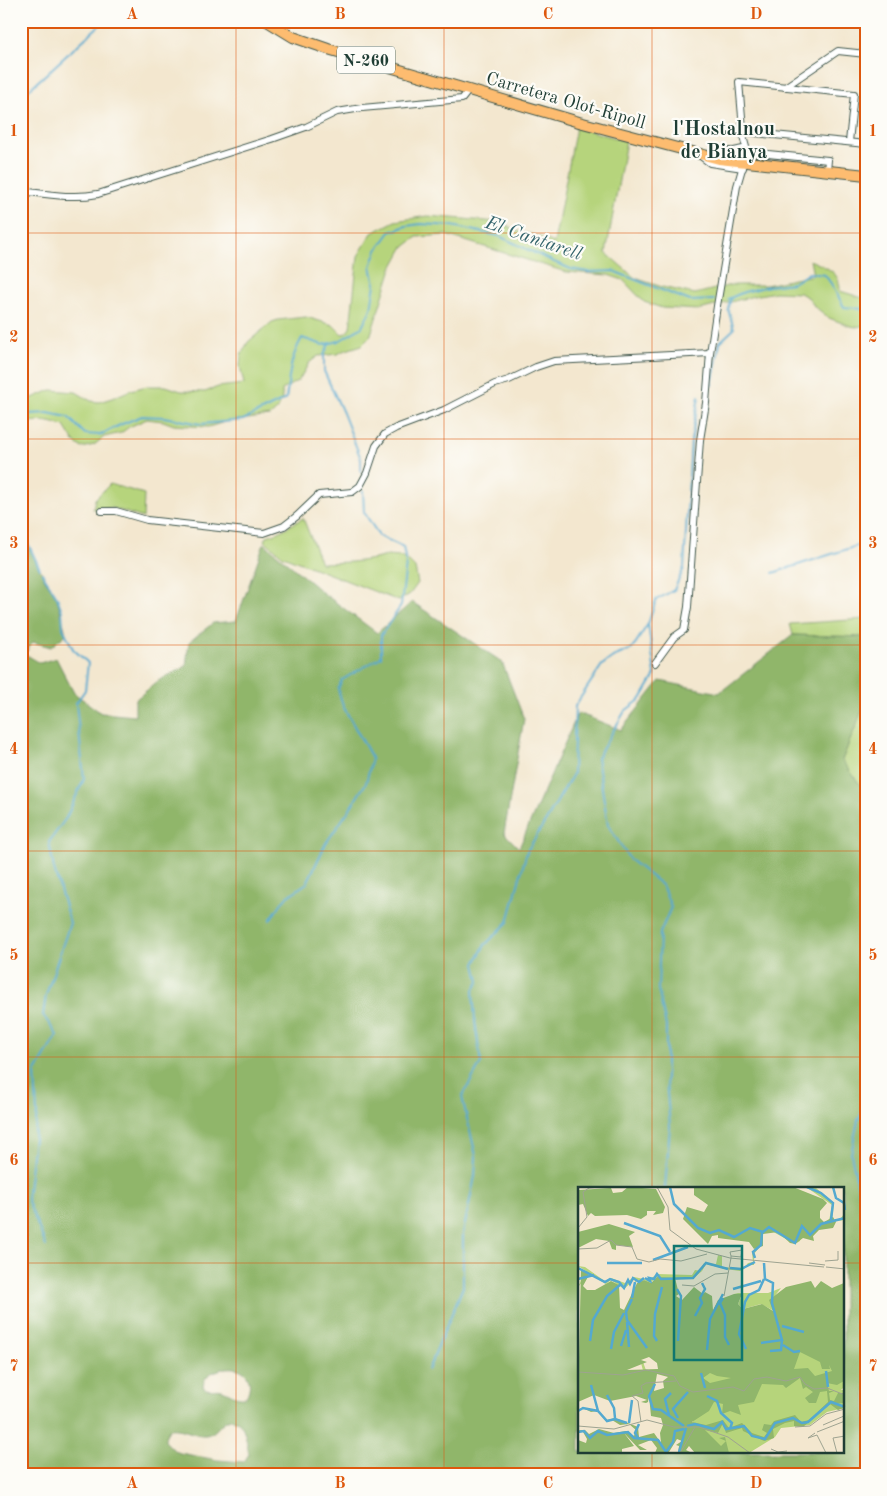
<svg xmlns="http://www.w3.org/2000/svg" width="887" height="1496" viewBox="0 0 887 1496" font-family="'Old Standard TT',serif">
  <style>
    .green { fill: #b6d47b; stroke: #6a8858 }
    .forest { fill: #90b66b; stroke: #587a50; fill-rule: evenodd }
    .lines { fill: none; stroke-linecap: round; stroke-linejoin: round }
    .stream { stroke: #54a9d0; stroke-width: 2 }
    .street-casing { stroke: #3f564b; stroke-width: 8 }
    .primary-casing { stroke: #3f564b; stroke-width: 12 }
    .street { stroke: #fff; stroke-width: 6 }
    .primary { stroke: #fdbc70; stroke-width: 10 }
    .grid { fill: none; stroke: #de580e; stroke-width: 1; stroke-opacity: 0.55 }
    .labels { text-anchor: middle; stroke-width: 4.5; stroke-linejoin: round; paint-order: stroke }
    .shield { fill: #fdfcf7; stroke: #62766e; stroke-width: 1 }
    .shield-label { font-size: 16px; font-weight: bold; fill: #1f3d34 }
    .street-label { font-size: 18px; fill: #1f3d34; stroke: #fdfcf7 }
    .water-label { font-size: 19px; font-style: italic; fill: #32636b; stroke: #fdfcf7 }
    .quarter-label { font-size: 20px; font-weight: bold; fill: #1f3d34; stroke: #fdfcf7 }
    .inset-river { fill: none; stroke: #54a9d0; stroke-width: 2.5 }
    .inset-road { fill: none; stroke: #9ea391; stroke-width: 1 }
    .view { fill: #0f766e; fill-opacity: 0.15; stroke: #0f766e; stroke-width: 2.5 }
    .inset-edge { fill: none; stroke: #1f3d34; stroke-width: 2.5 }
    .neatline { fill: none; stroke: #de580e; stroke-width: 2 }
    .grid-label { font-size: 16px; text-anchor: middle; font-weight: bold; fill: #de580e }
  </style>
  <rect width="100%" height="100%" fill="#fdfcf7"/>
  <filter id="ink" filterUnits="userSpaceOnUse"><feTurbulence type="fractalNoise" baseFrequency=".02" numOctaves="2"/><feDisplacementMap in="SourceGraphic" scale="10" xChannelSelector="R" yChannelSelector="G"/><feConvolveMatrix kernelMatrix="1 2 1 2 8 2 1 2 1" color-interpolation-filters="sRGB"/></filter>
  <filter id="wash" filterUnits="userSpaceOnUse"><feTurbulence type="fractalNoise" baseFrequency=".0096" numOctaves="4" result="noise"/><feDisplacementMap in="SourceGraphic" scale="20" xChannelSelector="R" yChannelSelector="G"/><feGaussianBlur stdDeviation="1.12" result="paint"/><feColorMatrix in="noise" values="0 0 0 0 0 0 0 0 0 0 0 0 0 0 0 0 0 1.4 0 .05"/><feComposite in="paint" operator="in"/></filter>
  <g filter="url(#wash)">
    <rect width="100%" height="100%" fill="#f3e7cf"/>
    <g class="green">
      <path d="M576,127L626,141L606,253L635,278L662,287L695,294L731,285H766L813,275L810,260C827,268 840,271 840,291L866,299V325L856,327L850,326L829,318L814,306L809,298L800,293L775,292L754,296L699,310L662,308L644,302L623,280L608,275L566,272L446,235L417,237L403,248L392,268L370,337L362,345L343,351L338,354L318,356L309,363L299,380L282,390C283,401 279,410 270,416L225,422L208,427L174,425L163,421L147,419L129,427L121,433L104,437L94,445L82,448L74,442L64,426C52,422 43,420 30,422L21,432V403L51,390L76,392L91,401L99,402L112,398L131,390L147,386H166L181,391L205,392L218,387L244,384L240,366L241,355L248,342L272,322L278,320L306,317L333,325L342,334L346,333L350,328L358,256L372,233L395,221L428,216L498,222L505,224L516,231L535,235L554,243Z"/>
      <path d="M110,484L144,494L143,518L113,508L93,509L95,499Z"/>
      <path d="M303,518L321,563L352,562L375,559L387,556L401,557L409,562L415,568L418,583L410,594L399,601L283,556L265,541L267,536L279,532Z"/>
      <path d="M866,619V637L793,635L790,624Z"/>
      <path d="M866,701V793L842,760Z"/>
    </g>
    <path class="forest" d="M21,528L45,580L57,597L66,634L51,647L33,642L25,654L40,663L56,658L74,693L101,713L135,716V700L158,681L186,666L189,642L213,623L236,621L264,543L323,593L377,633L412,602L502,662L524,719L504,833L519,848L578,713L621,730L660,681L719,693L793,635L866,637V701L842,760L866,793V1475H21ZM580,1188H843V1452H580ZM225,1368C229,1368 234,1367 238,1369C251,1373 252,1387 246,1397C233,1398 232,1393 222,1390C215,1388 209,1392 203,1387C204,1373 214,1372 225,1368ZM230,1419C246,1419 246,1442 249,1454L244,1462L217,1460L180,1453L175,1451L165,1441V1437L169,1429C182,1427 194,1436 206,1435C218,1433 219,1422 230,1419Z"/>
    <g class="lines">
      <g class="stream">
        <path d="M148,21L163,23L167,21"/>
        <path d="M21,95H23L102,23L106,21"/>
        <path d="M728,299L744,292L769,286L793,283L809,273L825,275L832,285L844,307L866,309"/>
        <path d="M329,344L324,355V371L343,413L361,459V473"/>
        <path d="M712,385L720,342L734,329L728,309L731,298"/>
        <path d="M21,421L29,414L48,413L68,417L85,434L100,435L122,424L142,416L164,417L201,424L243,420L286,399C290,374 289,361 302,338L323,345L339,341L362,327L371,309L375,284L371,266L377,250L390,232L406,226L421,224L452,226L499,236L554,262L571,269L588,272L613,271L690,301L714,300"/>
        <path d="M21,529L40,569"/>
        <path d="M42,573L57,597L62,611L63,628L73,649L88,663L85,690L76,703L84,779L66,818L49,842L54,869L70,923L46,995L43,1015L57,1035L35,1073L37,1113L27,1199L46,1246"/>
        <path d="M773,573L866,543"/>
        <path d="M270,920L285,898L307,883L326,843L347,813L366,783L372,758L343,706L338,689L342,680L381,657V635L401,606L406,563L403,547L379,536L364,512L363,491"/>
        <path d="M866,1106L858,1120L851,1154L860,1197L866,1211"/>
        <path d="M665,1188L670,1126L666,1082V1026L658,989L660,933L671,907L662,885L630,860L608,825L597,758L625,711L641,699L655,675L648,624L656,600L674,590L684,568L691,441L699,396"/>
        <path d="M428,1370L463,1287V1233L475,1176L476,1156L462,1097L481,1063L475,1021L473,991L479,981L475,964L484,946L508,922L527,851L547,819L573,774L575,706L602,665L613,657L632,649L648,624"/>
      </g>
    </g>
  </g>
  <g filter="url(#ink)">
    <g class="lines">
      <g class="street-casing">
        <g id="street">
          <path d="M785,87L838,51L866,54"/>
          <path d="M744,132L866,144"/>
          <path d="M708,156L712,152L717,151H734L743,149L758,153L828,160L827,171"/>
          <path d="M702,157L710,163L743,168"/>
          <path d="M747,162L748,154L744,140L739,82L854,94L849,142"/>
          <path d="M21,191C46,194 73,199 98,194L272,139L306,127L337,112L362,108L462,99L469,90"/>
          <path d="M102,511H116L147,520L264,533L284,526L297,516L319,495L352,492L360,486L367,473L376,446L385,434L396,428L444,410L495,384L509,380L536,367L554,361L710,353"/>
          <path d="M655,663L674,637L684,630L688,607L700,440L706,403L710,353L717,306L737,186L744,162"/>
        </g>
      </g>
      <g class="primary-casing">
        <path id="primary" d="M267,21L293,37L328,49L579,122L719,159L866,175"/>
      </g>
      <use href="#street" class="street"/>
      <use href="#primary" class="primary"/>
    </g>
  </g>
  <path class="grid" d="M236,21V1475M444,21V1475M652,21V1188M21,233H866M21,439H866M21,645H866M21,851H866M21,1057H866M21,1263H580M843,1263H866M652,1452V1475"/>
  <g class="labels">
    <rect class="shield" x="337" y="46.5" width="58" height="27" rx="4"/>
    <g class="shield-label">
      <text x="366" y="66">N-260</text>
    </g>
    <g class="street-label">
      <text transform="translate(566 100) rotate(16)" y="6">Carretera Olot-Ripoll</text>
    </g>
    <g class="water-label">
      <text transform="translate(534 237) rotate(19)" y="7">El Cantarell</text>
    </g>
    <g class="quarter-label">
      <text x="724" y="135">l'Hostalnou<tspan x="724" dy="23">de Bianya</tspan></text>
    </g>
  </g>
  <g transform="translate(578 1187)">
    <rect width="266" height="266" fill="#f3e7cf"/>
    <path d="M228,0L238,1L256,16L254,34L262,32L266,27V33L246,36L235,49H229L224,42L222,54L217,57L190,42L184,46V57L176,67V78H170L166,82L162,84L147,82L128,77L124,84L117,90L88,94L79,90L72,96L66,93L57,95V92L46,102L33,93L28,97L11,87L0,100L8,84L0,79L7,80L28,95L33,91L47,96L56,90L71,93L79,87L114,88L117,83L123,84L126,76L138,77L140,68L144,69V80L165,82L170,76L175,75L174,66L181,56L183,43L195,40L217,55L222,39L233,47L241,36L251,34L254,18ZM203,101L193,114L196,124L183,117L165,122L160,117L164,108L156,106H190ZM199,142L239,162L248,161L250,154H266V200L263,203H266V221L249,225L232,238L203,241L197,250L171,266H130L119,255L120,248L115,240L103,238L75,221L63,176L65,175L69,186L77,219L91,225L105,236H115L114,169L131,171L174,166L191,144Z" fill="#b6d47b"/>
    <path d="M50,0L78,2L87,20L85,26L75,28L78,24H69V28L63,32L49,28L17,29L13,26L10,29L5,17L0,18V3L33,1L35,6L44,5ZM116,0H215L245,12L249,16L242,24V31L246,35L255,30L258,35L255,41L241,43L235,49L236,54L225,51L217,57L212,56L200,45L185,47V59L176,62L171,55L140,51V48L134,49L130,57L105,32L109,20L126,25L130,18L116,8ZM31,37L57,45L51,49L55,60L38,58V63L34,62L31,54L18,52L0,61V45ZM3,82L11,88L5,99L9,103H17L33,94L41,98L42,121L46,123L59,96L66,93L73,96L79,90L97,91L101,107L98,109L104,113L116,100L125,107L127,105L134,109L135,123L140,113L156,107H164L160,117L165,122L184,117L195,124L191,113L208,100L233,94L237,101L243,94L254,101L266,96V194L259,198L249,196L251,204H256L251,206L252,213L256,214L260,206H266L265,216L258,217L266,221L260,223L252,217L225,240L216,239V234L207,236L195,242L196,251L186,254L165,244L164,241L148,246L145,236L140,246L127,243L143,259L148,254L141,251L147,250L151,266H117L111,259L108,263L112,265L100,266L101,259L98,258L104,254L99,252L91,265L77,266L79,261L73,253L60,258L69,263H62L46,246L56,259L44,262V266H0V253L8,256L9,252L5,245L0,243H7L11,247L21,242L36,246L48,244L56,249L58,243L51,237L42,238L34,233L29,235L19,224L13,225L5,221L1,224H0L4,221L19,223L29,233L37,231L60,240L61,250L76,246L83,256L82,246L85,238L83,231L73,229L71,209L70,215L68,216L63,215L69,213L58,209L32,214L16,208L0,215ZM222,165L242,175L244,182H252L251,178L254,184L237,189L230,181L216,182ZM71,170L79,176L80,182L49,183L69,175L63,173ZM132,186L139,189L153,191L132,196L125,191ZM79,187L90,190L85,194L86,201L76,204ZM222,191L225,202L228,200L235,205L227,211L231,216H238L242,205L249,204L250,215L231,233L223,235L217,228L196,234L193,238L186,237L184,243L189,246L186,250L174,246L164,236L151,241L145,233L128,238L114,235L131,224L136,215L145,217L144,227L152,224L163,228L160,218L176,215L184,197L205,198L208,201Z" fill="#90b66b" fill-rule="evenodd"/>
    <path class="inset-river" d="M92,0L96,17L120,41L132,46L141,43L156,50L172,41L185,45L191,40L217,56L224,39L232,48L243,37L267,31M229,0L243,6L255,16L253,33M255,0L258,11L266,16L267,23M46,36L82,49L92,65M177,71L175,65L183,58L184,46M75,73L110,60M29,76H64M0,81L27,95L32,92L41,95L46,101L50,93L52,97L55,91L61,95L66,91M152,81L163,82L177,75M67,91L72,94L71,91L76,92L79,87L83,92L115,91L128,76L150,82M0,92L16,88M99,102L103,109L100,154M155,102L183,94M54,111L57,95M145,111L142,116L147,128V150L151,158M54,112L48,125L49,133L69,161M117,129L124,116L122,111L127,102L124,96M49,135L51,160M204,139L226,145M12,154L15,133L29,109L43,97M79,154L76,149L77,127L84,100M183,156L204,153L194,116L195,96L187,92L186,76M205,158L216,165L222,164M43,159L48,143M33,162L36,145L46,126M168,162L161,147L167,115L171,108L181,103L186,92M129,163L132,132L145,107M192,164L203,163L204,153M248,184L250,200M123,186L127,201M77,197L71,209L75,222L83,223L106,239M13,198L20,224M29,208L36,221L37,231M129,209L139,214L143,226L154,236L152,242M0,224L5,221L20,224L29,234L37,232L49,236M91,228L87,212L93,206M100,231L95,222L110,205M51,236L54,213M109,239L117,237L136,242L144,235L148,242L166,239L174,249L187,252L197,236L215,231L224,236L230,235L253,215L267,220M0,245L6,244L12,251L20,244L29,248L50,245L56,251L80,253L88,265L95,255L97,244L106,242M60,251L57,246L61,237M101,265L108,241"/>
    <path class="inset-road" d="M79,0L90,20L92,43L118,62L152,71L246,80M0,41L9,30L5,5L11,1L23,0M0,62L19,61L33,53L38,58L54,60L59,72L71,75L82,72L103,74L129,67M153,69L163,70L164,63L152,65L153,69V71M247,74L260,73V64M231,76L247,78M248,80L267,82M104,98L116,99L137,87L150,86M146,109L153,71M0,185L45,188L68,183L96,189L102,199L115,205L155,200L166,204L176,192L189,190L208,194L222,190L227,197L236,202L249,201L267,208M63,235L60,214L54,209L65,206L63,199L68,196L98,194M245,238L266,229M0,239L36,242L69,233L96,240H121L150,250L172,266M217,240L232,239L248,227L267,222M239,245L267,234M237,246L230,251L239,248M239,248L248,266M193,262L200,265L209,264M102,266L117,240M259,266L255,251L267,249"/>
    <path class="view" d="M96,59H164V173H96Z"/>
    <rect width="266" height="266" class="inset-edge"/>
  </g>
  <rect width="887" height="1496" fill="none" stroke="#fdfcf7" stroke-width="55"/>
  <rect x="28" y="28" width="832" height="1440" class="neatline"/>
  <g class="grid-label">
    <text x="132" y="19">A</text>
    <text x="340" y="19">B</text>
    <text x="548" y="19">C</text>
    <text x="756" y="19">D</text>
    <text x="14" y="136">1</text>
    <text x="873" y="136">1</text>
    <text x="14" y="342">2</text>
    <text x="873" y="342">2</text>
    <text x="14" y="548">3</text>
    <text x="873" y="548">3</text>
    <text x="14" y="754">4</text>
    <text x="873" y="754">4</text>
    <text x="14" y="960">5</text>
    <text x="873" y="960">5</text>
    <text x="14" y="1165">6</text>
    <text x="873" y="1165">6</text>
    <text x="14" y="1371">7</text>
    <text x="873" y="1371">7</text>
    <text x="132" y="1488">A</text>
    <text x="340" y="1488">B</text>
    <text x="548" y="1488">C</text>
    <text x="756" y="1488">D</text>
  </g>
</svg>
